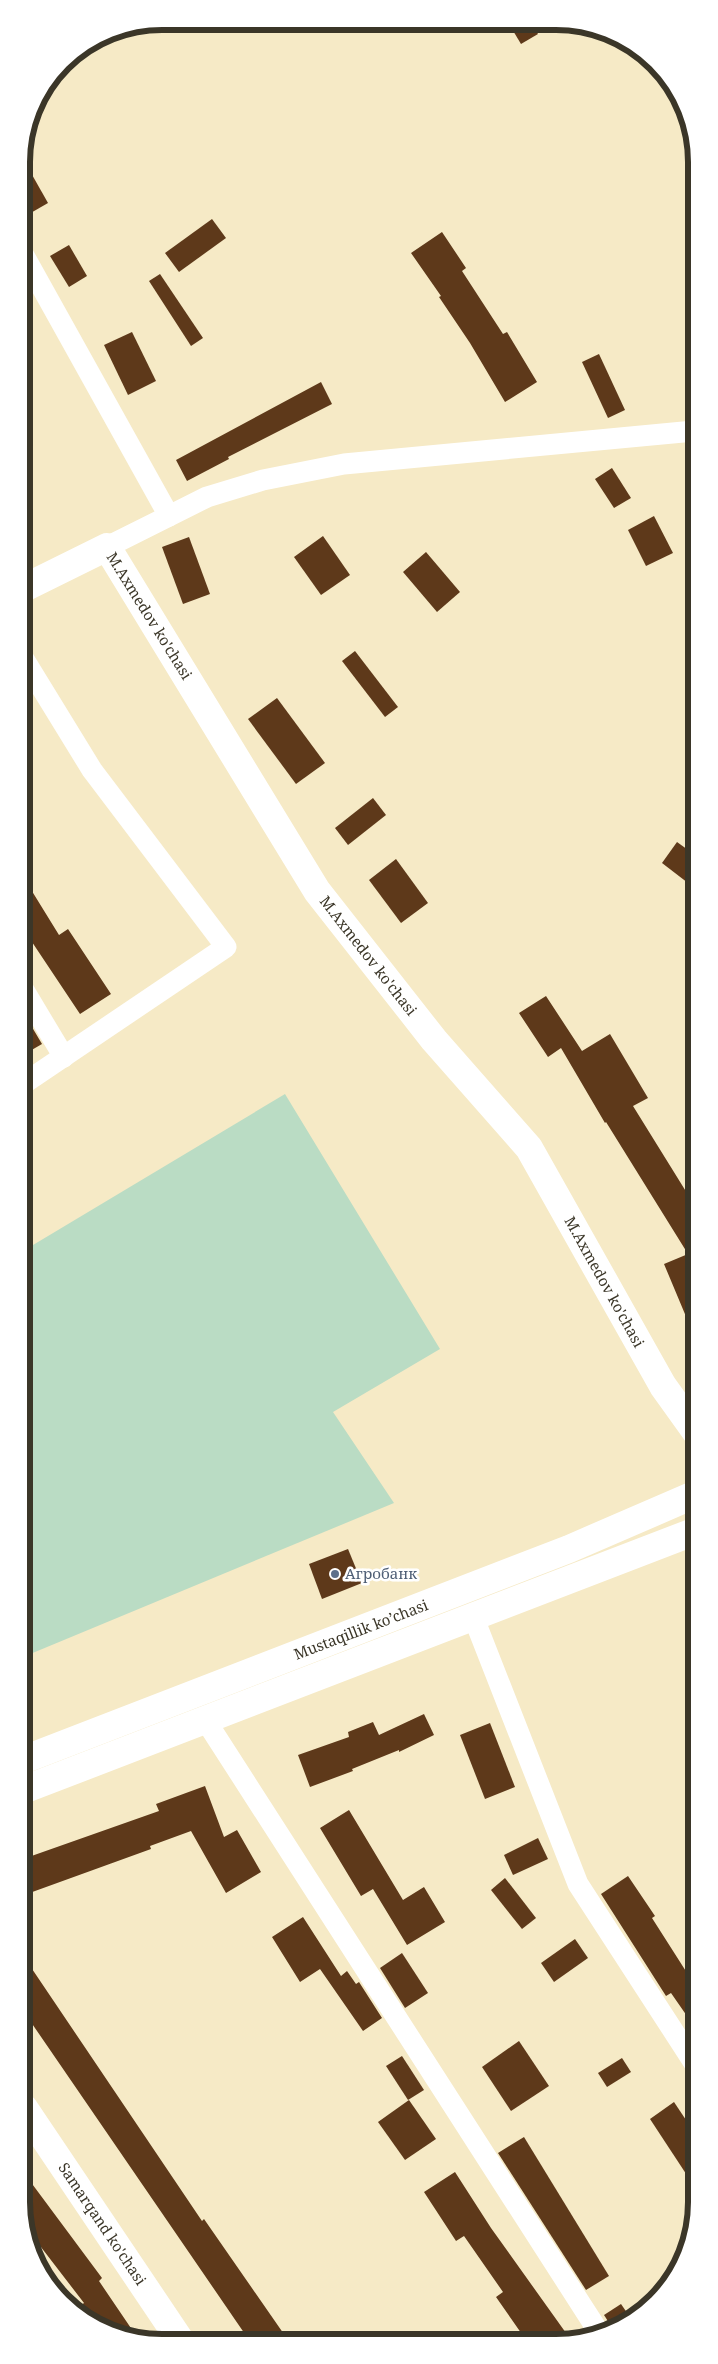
<svg xmlns="http://www.w3.org/2000/svg" width="718" height="2364" viewBox="0 0 718 2364" font-family="'Noto Serif',serif">
  <style>
    .green { fill: #badcc4 }
    .building { fill: #5e391a }
    .lines { fill: none; stroke-linecap: round; stroke-linejoin: round }
    .street { stroke: #fff; stroke-width: 21 }
    .secondary { stroke: #fff; stroke-width: 28 }
    .service-dot { fill: #5c6f8a; stroke: #fff; stroke-width: 2 }
    .labels { text-anchor: middle; stroke-width: 5; stroke-linejoin: round; paint-order: stroke }
    .street-label { font-size: 15px; fill: #3b3628; stroke: #fff }
    .service-label { font-size: 15px; fill: #4e5e75; stroke: #fff; text-anchor: start }
    .rim { fill: none; stroke: #3b3628; stroke-width: 6 }
  </style>
  <rect width="100%" height="100%" fill="#f6eac6"/>
  <path class="green" d="M285,1094L440,1349L333,1412L394,1503L23,1657V1251Z"/>
  <g class="building">
    <path d="M509,24H532L538,34L521,44Z"/>
    <path d="M22,157L48,203L22,218Z"/>
    <path d="M212,219L226,238L179,272L165,253Z"/>
    <path d="M442,232L466,268L462,271L503,334L507,332L537,382L505,402L470,343L439,297L441,296L411,253Z"/>
    <path d="M69,245L87,276L69,287L50,256Z"/>
    <path d="M160,274L203,338L191,346L149,281Z"/>
    <path d="M132,332L156,381L128,395L104,345Z"/>
    <path d="M599,354L625,410L608,418L582,362Z"/>
    <path d="M321,382L332,404L228,457L229,459L187,481L176,460Z"/>
    <path d="M612,468L631,498L614,508L595,479Z"/>
    <path d="M654,516L673,553L646,566L628,530Z"/>
    <path d="M323,536L350,575L321,595L294,557Z"/>
    <path d="M189,537L210,594L183,604L162,547Z"/>
    <path d="M426,552L460,592L437,612L403,572Z"/>
    <path d="M355,651L398,707L385,717L342,661Z"/>
    <path d="M277,698L325,763L296,784L248,719Z"/>
    <path d="M373,798L386,815L348,845L335,828Z"/>
    <path d="M677,842L695,855V874L688,883L662,863Z"/>
    <path d="M396,859L428,903L401,923L369,880Z"/>
    <path d="M22,875L59,935L68,929L111,994L80,1014L22,927Z"/>
    <path d="M546,996L582,1051L610,1034L648,1098L633,1106L695,1206V1338L664,1264L688,1254L606,1122L605,1123L561,1048L548,1057L519,1013Z"/>
    <path d="M23,1012L42,1044L23,1055Z"/>
    <path d="M348,1549L362,1583L322,1599L309,1564Z"/>
    <path d="M424,1714L434,1735L399,1752V1750L352,1769L353,1771L310,1787L298,1755L349,1737L348,1732L373,1722L379,1735Z"/>
    <path d="M490,1723L515,1787L485,1799L460,1735Z"/>
    <path d="M205,1786L224,1837L237,1830L261,1872L226,1893L191,1831L150,1846L151,1849L24,1895L23,1859L159,1811L156,1804Z"/>
    <path d="M349,1810L403,1900L424,1887L445,1922L407,1945L373,1889L361,1896L320,1828Z"/>
    <path d="M538,1838L548,1859L513,1875L504,1855Z"/>
    <path d="M628,1876L655,1916L652,1918L696,1987V2029L671,1993L666,1996L601,1894Z"/>
    <path d="M505,1878L536,1918L522,1929L491,1890Z"/>
    <path d="M303,1917L341,1976L347,1971L356,1984L359,1982L382,2018L363,2031L320,1969L300,1982L272,1937Z"/>
    <path d="M575,1939L588,1958L554,1982L541,1963Z"/>
    <path d="M402,1953L428,1993L405,2008L380,1968Z"/>
    <path d="M24,1957L202,2221L204,2219L288,2340H249L24,2012Z"/>
    <path d="M519,2041L549,2086L511,2111L482,2067Z"/>
    <path d="M402,2056L424,2090L408,2100L386,2066Z"/>
    <path d="M622,2058L631,2072L607,2087L598,2073Z"/>
    <path d="M409,2100L436,2139L405,2160L378,2122Z"/>
    <path d="M674,2102L696,2135V2189L650,2119Z"/>
    <path d="M524,2137L609,2276L586,2290L498,2153Z"/>
    <path d="M455,2172L491,2228L571,2340H526L496,2297L503,2292L464,2236L456,2241L424,2192Z"/>
    <path d="M24,2173L102,2278L99,2281L139,2340H134L76,2309L84,2303L24,2225Z"/>
    <path d="M621,2304L632,2320L613,2329L604,2315Z"/>
  </g>
  <g class="lines">
    <g class="street">
      <path d="M22,252L169,516"/>
      <path d="M107,547L207,497L263,480L344,464L694,431"/>
      <path d="M22,656L92,770L226,947L23,1084"/>
      <path d="M22,987L64,1057"/>
      <path d="M473,1616L578,1884L696,2066"/>
      <path d="M206,1721L600,2334"/>
    </g>
    <g class="secondary">
      <path d="M22,589L107,547L317,891L434,1040L529,1148L663,1386L696,1432"/>
      <path d="M23,1760L569,1549L696,1494"/>
      <path d="M23,1790L696,1531"/>
      <path d="M24,2108L180,2340"/>
    </g>
  </g>
  <circle class="service-dot" cx="335" cy="1574" r="5"/>
  <g class="labels">
    <g class="street-label">
      <text transform="translate(149 616) rotate(58)" y="5">M.Axmedov ko'chasi</text>
      <text transform="translate(368 956) rotate(52)" y="5">M.Axmedov ko'chasi</text>
      <text transform="translate(604 1282) rotate(61)" y="5">M.Axmedov ko'chasi</text>
      <text transform="translate(361 1630) rotate(-21)" y="5">Mustaqillik ko’chasi</text>
      <text transform="translate(102 2224) rotate(56)" y="5">Samarqand ko'chasi</text>
    </g>
    <g class="service-label">
      <text x="345" y="1579">Агробанк</text>
    </g>
  </g>
  <path d="M0 0H718V2364H0ZM162 30H556A132 132 0 0 1 688 162V2202A132 132 0 0 1 556 2334H162A132 132 0 0 1 30 2202V162A132 132 0 0 1 162 30Z" fill="#fff" fill-rule="evenodd"/>
  <path class="rim" d="M162 30H556A132 132 0 0 1 688 162V2202A132 132 0 0 1 556 2334H162A132 132 0 0 1 30 2202V162A132 132 0 0 1 162 30Z"/>
</svg>
